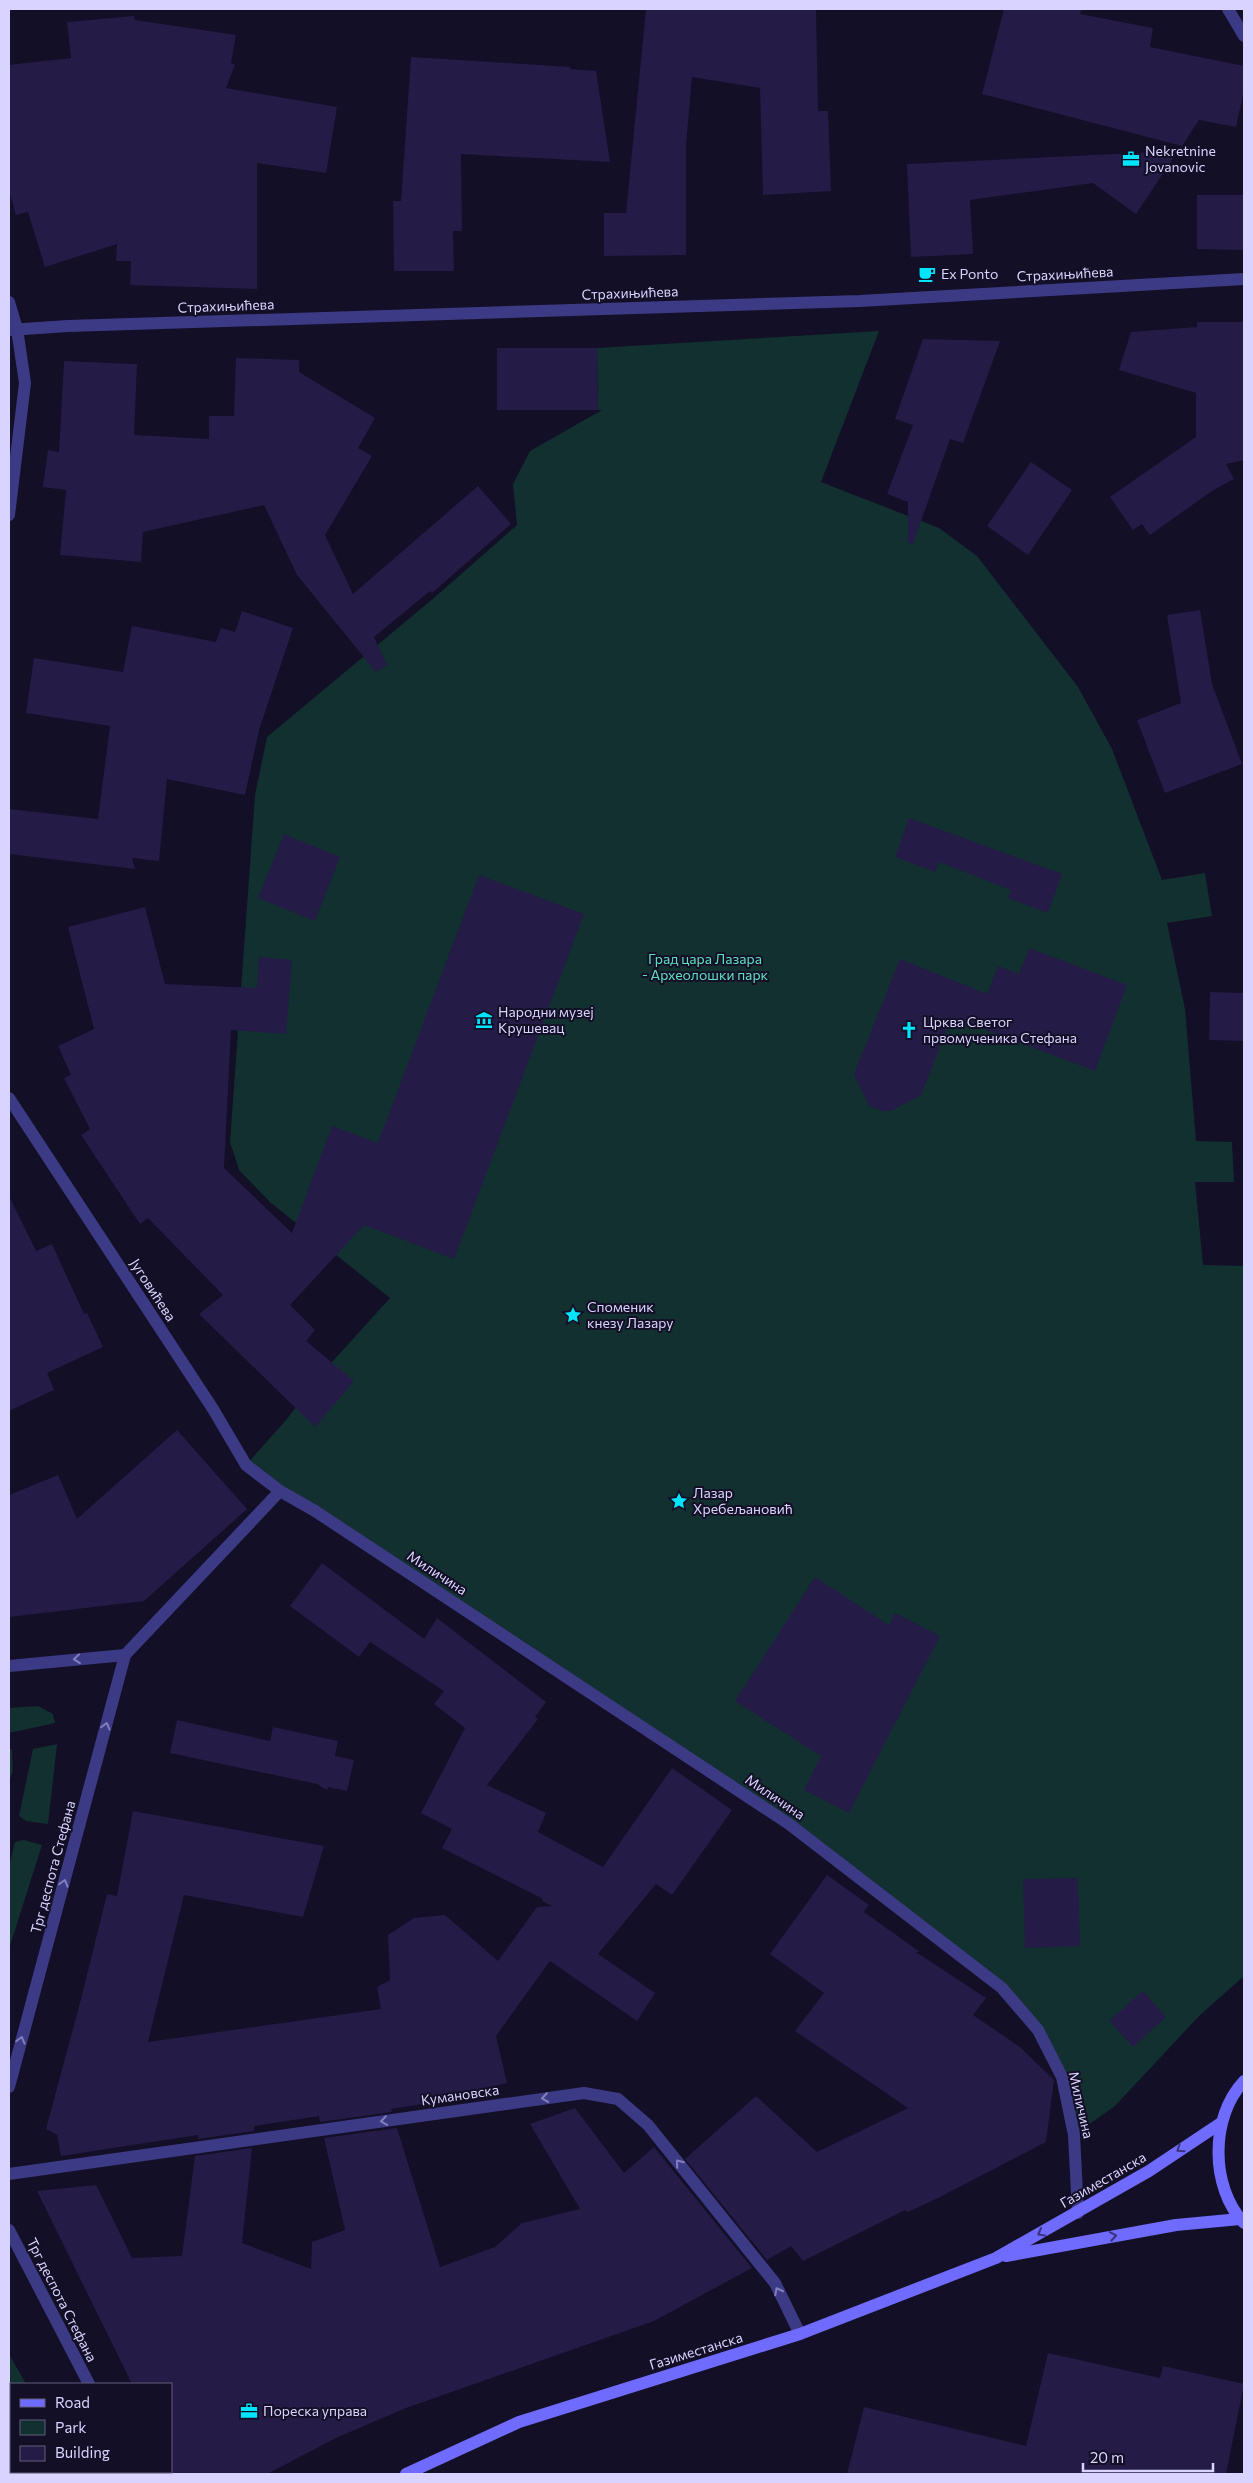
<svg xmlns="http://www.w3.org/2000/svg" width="1253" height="2483" viewBox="0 0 1253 2483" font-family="Commissioner,sans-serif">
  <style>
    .green { fill: #12302f }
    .building { fill: #241b47 }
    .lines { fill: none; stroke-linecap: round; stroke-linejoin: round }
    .pedestrian { stroke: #3d3a85; stroke-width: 12 }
    .minor { stroke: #3d3a85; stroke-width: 12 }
    .tertiary { stroke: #3d3a85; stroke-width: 12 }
    .secondary { stroke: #6f6bff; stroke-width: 12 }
    .oneway { stroke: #837fbc }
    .oneway2 { stroke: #38347d }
    .labels { text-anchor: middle; stroke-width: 4; stroke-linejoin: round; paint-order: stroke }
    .poi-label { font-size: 14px; fill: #d9d4ff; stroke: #130f26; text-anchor: start }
    .street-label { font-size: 14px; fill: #d9d4ff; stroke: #130f26 }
    .park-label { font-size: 14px; fill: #5fe0c0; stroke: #130f26 }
  </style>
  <rect width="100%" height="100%" fill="#130f26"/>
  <g class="green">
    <path d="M879,331L821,482L939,528L977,556L1078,687L1112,749L1162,880L1205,873L1212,916L1167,923L1185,1009L1196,1141L1232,1142L1234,1182H1195L1203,1265L1244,1266V1976L1199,2016L1115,2106L1074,2135L1062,2077L1038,2030L1002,1988L789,1824L246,1465L286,1420L324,1371L390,1298L271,1203L239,1170L230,1142L255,795L267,737L435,597L517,525L513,484L530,451L602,410H598L597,348Z"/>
    <path d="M38,1706L53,1714L55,1723L9,1733V1708Z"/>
    <path d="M57,1744L48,1824L26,1821L19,1816L33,1749Z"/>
    <path d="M9,1749H12L13,1771L9,1781Z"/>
    <path d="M24,1840L42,1845L9,1949V1866L15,1842Z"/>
    <path d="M9,2354L26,2384H11V2472H28L24,2474H9Z"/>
  </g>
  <g class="building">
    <path d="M646,9H816L818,111H828L831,191L763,195L760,88L692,77L686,145V255L604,256V213H626Z"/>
    <path d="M1004,9H1082L1080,14L1153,28L1150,47L1244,66V90L1236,127L1199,120L1182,146L982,94Z"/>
    <path d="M134,16L135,20L236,35L231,63L235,65L226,88L337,107L326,173L257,163V289L130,285L131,261H116L117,244L45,267L28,212L16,215L9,191V65L71,58L67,22Z"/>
    <path d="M411,57L570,67V69L596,71L610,162L461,154L462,231H453L454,271H394L393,201H401Z"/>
    <path d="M1178,151L1136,214L1093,183L970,200L973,254L911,257L907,164Z"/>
    <path d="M1197,195H1244V250L1197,249Z"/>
    <path d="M1197,322H1244V460L1226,464L1234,479L1212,491L1150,535L1142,524L1133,530L1110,497L1196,437V393L1119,370L1131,332L1197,327Z"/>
    <path d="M923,339L1000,341L963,443L950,439L913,544L908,543V502L887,494L913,425L895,419Z"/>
    <path d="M497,348H597L598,410H497Z"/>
    <path d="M236,358L299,360V372L375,418L358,448L372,456L325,535L353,594L478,486L511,524L432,593L430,591L374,637L387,665L376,672L297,575L264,505L143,532L141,562L60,555L66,490L43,487L48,450L59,452L64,361L137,364L134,435L209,439V416H234Z"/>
    <path d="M1031,462L1072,490L1028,555L987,526Z"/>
    <path d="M1200,610L1212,684L1242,764L1165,793L1137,720L1181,703L1167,615Z"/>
    <path d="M242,611L293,628L259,730L245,795L167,779L159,861L132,858L135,869L9,854V809L98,819L110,726L26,713L34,658L123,672L132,626L216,642L221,628L235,632Z"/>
    <path d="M909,818L1062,874L1048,913L1008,898L1011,890L939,862L935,872L895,857Z"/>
    <path d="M284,834L340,857L315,921L258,898Z"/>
    <path d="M479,875L584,914L454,1259L364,1225L290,1305L315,1330L306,1341L354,1381L315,1427L199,1314L223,1295L148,1218L140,1224L81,1135L90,1129L64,1078L71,1075L58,1046L94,1029L68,927L145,907L165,984L257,988L259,957L292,960L286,1034L231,1030L224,1168L292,1233L332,1126L378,1143Z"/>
    <path d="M1029,948L1127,985L1095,1071L952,1017L921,1095L891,1111H883L869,1106L854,1074L900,959L987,994L998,966L1019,974Z"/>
    <path d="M1210,992L1244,993V1041L1209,1040Z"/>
    <path d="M9,1196L36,1251L52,1244L84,1314L87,1313L103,1347L47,1373L54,1390L9,1411Z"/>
    <path d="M177,1430L247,1509L144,1601L9,1617V1495L58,1475L77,1519Z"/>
    <path d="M322,1563L424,1639L437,1618L546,1702L535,1717L538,1719L487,1785L546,1813L538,1832L603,1867L672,1768L732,1810L672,1895L656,1884L598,1954L655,1993L637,2021L550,1961L496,2036L507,2083L447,2097L448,2100L391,2109L392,2112L320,2122L319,2116L254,2126V2131L198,2139V2135L61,2156L57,2135L46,2129L81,1999L107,1894L117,1896L133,1811L324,1846L303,1917L184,1895L148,2042L381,2009L377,1987L390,1980L388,1935L414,1918L445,1915L498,1961L537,1907L552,1906L542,1901L543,1899L442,1848L452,1829L421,1813L465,1728L434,1704L444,1691L370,1642L359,1657L290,1606Z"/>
    <path d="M815,1577L889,1625L895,1613L940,1636L849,1813L804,1790L821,1756L735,1701Z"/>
    <path d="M177,1720L270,1741L273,1727L338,1741L335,1756L354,1760L347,1791L328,1787L327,1790L317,1784L170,1753Z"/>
    <path d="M827,1875L869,1905L864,1912L920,1952H916L986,1998L973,2015L1020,2047L1054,2080L1046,2142L938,2198L908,2212L905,2210L803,2261L791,2246L767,2260L685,2159L756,2096L817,2152L908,2108L795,2031L824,1993L770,1954Z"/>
    <path d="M1078,1878L1080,1946L1025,1948L1023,1879Z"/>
    <path d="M1143,1991L1166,2017L1133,2047L1109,2021Z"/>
    <path d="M575,2108L624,2173L654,2147L752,2268L654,2321L406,2408L336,2438L267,2474H171V2384H132L37,2191L96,2185L132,2258L182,2256L195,2156L252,2148L242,2243L311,2269L312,2242L345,2230L324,2138L397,2128L440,2267L495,2247L522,2223L580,2209L530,2124Z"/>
    <path d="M1048,2353L1160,2378L1163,2366L1244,2384L1226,2474H847L864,2407L1026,2446Z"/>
  </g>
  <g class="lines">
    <path class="pedestrian" d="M315,1511L789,1824L1002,1988L1038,2030L1062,2077L1074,2135L1078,2213"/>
    <g class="minor">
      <path d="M1228,9L1244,36"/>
      <path d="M9,515L25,383L17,329"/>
      <path d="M9,1098L213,1409L246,1465L280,1491L315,1511"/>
      <path d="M9,1666L125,1655"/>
      <path d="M9,2087L125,1655L280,1491"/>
      <path d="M9,2174L584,2093L618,2099L648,2125L775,2283L800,2334"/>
      <path d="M9,2230L89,2384"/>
      <path d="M134,2472L136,2474"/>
    </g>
    <g class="tertiary">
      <path d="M9,302L17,329"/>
      <path d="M9,330L68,326L860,301L1244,279"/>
    </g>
    <g class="secondary">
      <path d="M1244,2081C1210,2117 1210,2187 1244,2223"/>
      <path d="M1006,2256L1176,2225L1240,2219"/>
      <path d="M406,2474L519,2422L800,2334L996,2258L1149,2171L1221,2123"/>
    </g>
  </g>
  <defs><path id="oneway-chevron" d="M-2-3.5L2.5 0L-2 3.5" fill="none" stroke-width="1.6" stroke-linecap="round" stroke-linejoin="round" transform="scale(1.25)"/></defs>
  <g class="oneway">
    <use href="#oneway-chevron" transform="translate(77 1659) rotate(174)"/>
    <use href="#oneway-chevron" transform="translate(106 1726) rotate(-75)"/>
    <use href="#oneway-chevron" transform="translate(64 1883) rotate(-75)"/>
    <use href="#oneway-chevron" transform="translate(21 2040) rotate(-75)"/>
    <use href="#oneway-chevron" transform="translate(545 2098) rotate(172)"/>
    <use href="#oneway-chevron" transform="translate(384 2121) rotate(172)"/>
    <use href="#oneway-chevron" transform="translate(679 2163) rotate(-129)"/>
    <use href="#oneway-chevron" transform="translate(778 2291) rotate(-117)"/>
  </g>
  <g class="oneway2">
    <use href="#oneway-chevron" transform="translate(1180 2149) rotate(146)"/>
    <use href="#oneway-chevron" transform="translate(1041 2233) rotate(151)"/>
    <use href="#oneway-chevron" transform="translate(1113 2236) rotate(-10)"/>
  </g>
  <defs>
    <g id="office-bare" transform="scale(1.35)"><path d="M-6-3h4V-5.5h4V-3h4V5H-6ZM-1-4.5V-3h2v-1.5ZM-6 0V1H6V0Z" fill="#00e5ff" stroke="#130f26" stroke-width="2.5" paint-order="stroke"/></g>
    <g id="cafe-bare" transform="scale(1.35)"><path d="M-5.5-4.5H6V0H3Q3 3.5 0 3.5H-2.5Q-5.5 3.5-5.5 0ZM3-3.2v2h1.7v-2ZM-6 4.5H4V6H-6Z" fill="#00e5ff" stroke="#130f26" stroke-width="2.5" paint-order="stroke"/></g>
    <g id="museum-bare" transform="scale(1.35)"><path d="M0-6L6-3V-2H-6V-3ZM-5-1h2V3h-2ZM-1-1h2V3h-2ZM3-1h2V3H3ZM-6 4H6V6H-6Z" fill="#00e5ff" stroke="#130f26" stroke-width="2.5" paint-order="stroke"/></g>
    <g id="church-bare" transform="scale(1.35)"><path d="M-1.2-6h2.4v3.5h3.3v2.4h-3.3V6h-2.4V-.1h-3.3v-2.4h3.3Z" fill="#00e5ff" stroke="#130f26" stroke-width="2.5" paint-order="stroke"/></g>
    <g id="sight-bare" transform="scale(1.35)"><path d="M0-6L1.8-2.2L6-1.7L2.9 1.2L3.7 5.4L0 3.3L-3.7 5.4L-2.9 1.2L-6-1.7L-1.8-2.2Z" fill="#00e5ff" stroke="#130f26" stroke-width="2.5" paint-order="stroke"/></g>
  </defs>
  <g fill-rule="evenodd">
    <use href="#office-bare" x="1131" y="159"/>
    <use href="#cafe-bare" x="927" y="274"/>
    <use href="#museum-bare" x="484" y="1020"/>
    <use href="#church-bare" x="909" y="1030"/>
    <use href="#sight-bare" x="573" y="1315"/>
    <use href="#sight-bare" x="679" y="1501"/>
    <use href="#office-bare" x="249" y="2411"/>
  </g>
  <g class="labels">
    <g class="poi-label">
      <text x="1145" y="156">Nekretnine<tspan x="1145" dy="16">Jovanovic</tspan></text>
      <text x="941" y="279">Ex Ponto</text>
      <text x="498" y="1017">Народни музеј<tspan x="498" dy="16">Крушевац</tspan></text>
      <text x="923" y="1027">Црква Светог<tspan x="923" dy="16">првомученика Стефана</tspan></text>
      <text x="587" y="1312">Споменик<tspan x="587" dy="16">кнезу Лазару</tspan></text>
      <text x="693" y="1498">Лазар<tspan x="693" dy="16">Хребељановић</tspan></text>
      <text x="263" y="2416">Пореска управа</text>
    </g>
    <g class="street-label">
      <text transform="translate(1065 274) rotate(-3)" y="5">Страхињићева</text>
      <text transform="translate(630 293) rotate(-2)" y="5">Страхињићева</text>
      <text transform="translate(226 306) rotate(-2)" y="5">Страхињићева</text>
      <text transform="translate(153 1290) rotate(57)" y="5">Југовићева</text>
      <text transform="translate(437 1573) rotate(33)" y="5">Миличина</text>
      <text transform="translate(775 1797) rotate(34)" y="5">Миличина</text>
      <text transform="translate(53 1867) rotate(-75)" y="5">Трг деспота Стефана</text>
      <text transform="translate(460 2095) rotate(-8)" y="5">Кумановска</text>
      <text transform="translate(1081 2105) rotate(77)" y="5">Миличина</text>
      <text transform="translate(1103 2180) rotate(-30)" y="5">Газиместанска</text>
      <text transform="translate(62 2300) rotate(63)" y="5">Трг деспота Стефана</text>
      <text transform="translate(696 2351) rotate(-17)" y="5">Газиместанска</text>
    </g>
    <g class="park-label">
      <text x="705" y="964">Град цара Лазара<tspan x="705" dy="16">- Археолошки парк</tspan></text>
    </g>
  </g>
  <rect width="1253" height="2483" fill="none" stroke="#d9d4ff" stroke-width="20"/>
  <rect x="10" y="2383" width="162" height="90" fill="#130f26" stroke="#625e7d"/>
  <rect x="20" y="2399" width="25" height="8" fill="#6f6bff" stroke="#625e7d"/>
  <text x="55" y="2408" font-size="15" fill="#d9d4ff">Road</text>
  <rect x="20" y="2420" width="25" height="15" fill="#12302f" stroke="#625e7d"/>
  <text x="55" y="2433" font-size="15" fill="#d9d4ff">Park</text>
  <rect x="20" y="2446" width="25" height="15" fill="#241b47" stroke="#625e7d"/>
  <text x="55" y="2458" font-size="15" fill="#d9d4ff">Building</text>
  <path d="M1083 2463v8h130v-8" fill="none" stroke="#d9d4ff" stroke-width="2.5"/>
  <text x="1090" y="2463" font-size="15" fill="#d9d4ff" stroke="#130f26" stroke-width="4" paint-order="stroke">20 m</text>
</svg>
